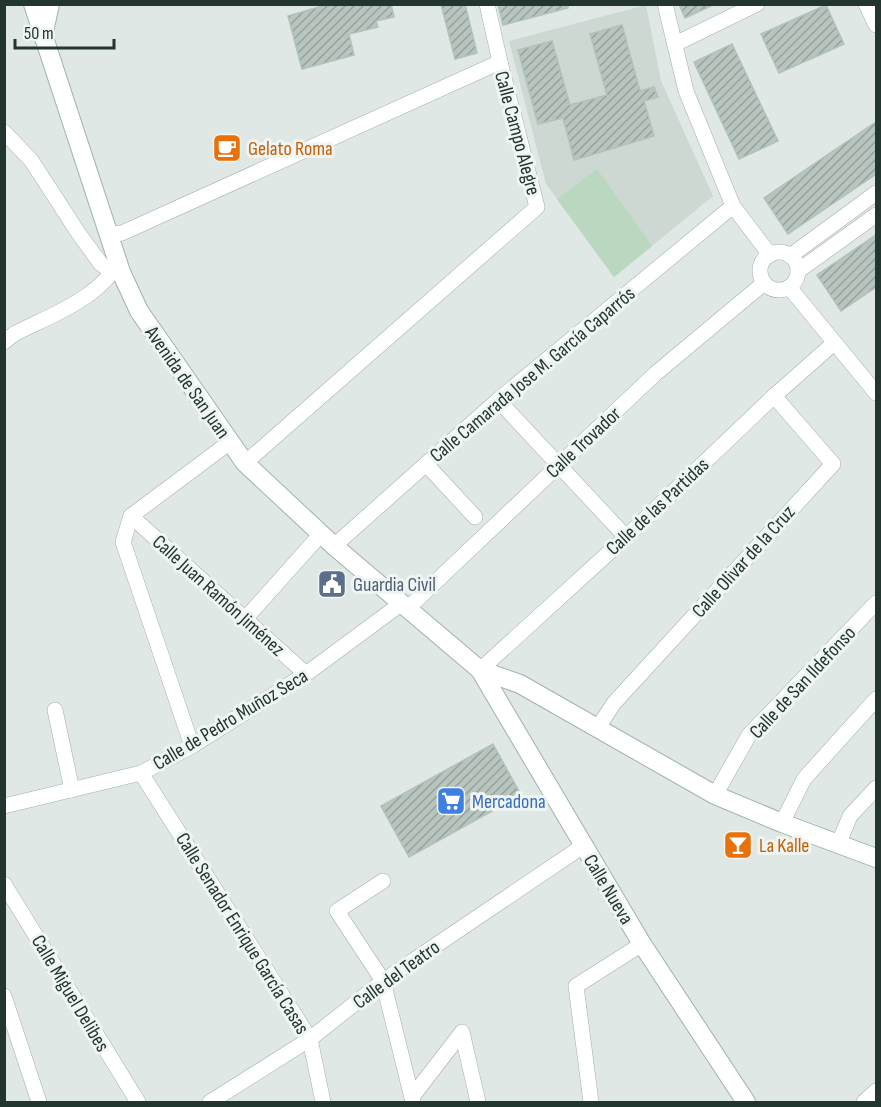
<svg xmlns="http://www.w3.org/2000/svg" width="881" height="1107" viewBox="0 0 881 1107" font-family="'Sofia Sans Condensed',sans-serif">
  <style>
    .built { fill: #cdd8d2 }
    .pitch { fill: #bad7c0 }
    .building { fill: url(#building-hatch); stroke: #b2c1ba; stroke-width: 1.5 }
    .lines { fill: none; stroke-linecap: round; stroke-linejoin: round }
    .street-casing { stroke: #a3afaa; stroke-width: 16 }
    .secondary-casing { stroke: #a0b2aa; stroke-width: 20 }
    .street { stroke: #fff; stroke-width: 15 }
    .secondary { stroke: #fff; stroke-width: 18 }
    .labels { text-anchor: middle; stroke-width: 6; stroke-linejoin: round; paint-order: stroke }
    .street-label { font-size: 20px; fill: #22362f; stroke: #eff5f2 }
    .food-label { font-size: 20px; fill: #c56008; stroke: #eff5f2; text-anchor: start }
    .service-label { font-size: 20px; fill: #4e5e75; stroke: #eff5f2; text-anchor: start }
    .shop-label { font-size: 20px; fill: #366cbe; stroke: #eff5f2; text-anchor: start }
  </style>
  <defs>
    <pattern id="building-hatch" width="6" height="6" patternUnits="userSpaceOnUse" patternTransform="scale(1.5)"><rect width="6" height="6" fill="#b8c5bf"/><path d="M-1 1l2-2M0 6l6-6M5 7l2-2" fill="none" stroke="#95a19c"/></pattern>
  </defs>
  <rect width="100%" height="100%" fill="#dfe8e4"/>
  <path class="built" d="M646,5L661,81L713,196L614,277L546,184L509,41Z"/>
  <path class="pitch" d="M597,169L652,246L614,277L557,199Z"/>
  <g class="building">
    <path d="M329,4H391L394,17L376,21L378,27L349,34L354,55L302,69L288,16Z"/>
    <path d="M441,4H465L477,53L455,59Z"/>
    <path d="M498,4H568V8L503,25Z"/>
    <path d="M679,4H715L685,18Z"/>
    <path d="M826,5L844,44L779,73L761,34Z"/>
    <path d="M622,25L640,91L654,87L658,97L644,101L654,136L574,160L563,118L538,124L518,50L552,41L570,105L607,95L590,34Z"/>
    <path d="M732,44L778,141L739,159L694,62Z"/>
    <path d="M876,122V174L788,234L764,198Z"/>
    <path d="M876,235V287L841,311L817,275Z"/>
    <path d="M493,744L521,795L409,857L381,806Z"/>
  </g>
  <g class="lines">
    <g class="street-casing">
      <g id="street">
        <path d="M487,4L500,62"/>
        <path d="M665,4L686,91L733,206L770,255"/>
        <path d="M866,4L876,25"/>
        <path d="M675,44L757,4"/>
        <path d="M4,132L31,160L79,234L101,264L112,272H121"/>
        <path d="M109,235L122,233L500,62L537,207L245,463"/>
        <circle cx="779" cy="271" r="19"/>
        <path d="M790,256L876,193"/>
        <path d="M798,271L876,215"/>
        <path d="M789,287L876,393"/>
        <path d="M4,342L14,334C47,317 90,302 112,272"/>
        <path d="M498,400L626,537"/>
        <path d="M426,464L475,517"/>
        <path d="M131,516L306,674"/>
        <path d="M334,546L498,400L733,206"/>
        <path d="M408,608L655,374L764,283"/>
        <path d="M246,618L321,534"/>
        <path d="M480,670L626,537L774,396L834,343"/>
        <path d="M55,710L72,790"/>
        <path d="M597,729L614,703L833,464L774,396"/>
        <path d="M192,746L123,542L131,516L230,442"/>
        <path d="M141,773L310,1039L323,1102"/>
        <path d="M715,795L749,735L876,603"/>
        <path d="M4,806L141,773L192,746L306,674L402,603"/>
        <path d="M782,823L804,779L876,699"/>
        <path d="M838,845L850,816L876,788"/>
        <path d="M383,881L337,911L383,981L413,1102"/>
        <path d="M4,884L138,1102"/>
        <path d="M4,996L39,1102"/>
        <path d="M412,1097L462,1032L478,1102"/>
        <path d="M210,1102L310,1039L383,981L583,846"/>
        <path d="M591,1102L576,986L642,944"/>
        <path d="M864,1102L876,1091"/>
      </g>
    </g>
    <g class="secondary-casing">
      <g id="secondary">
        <path d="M33,4L121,272L139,311L245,463L334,546L480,670L642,944L746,1102"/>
        <path d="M43,36L50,4"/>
        <path d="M480,670L520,684L715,795L782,823L876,858"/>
      </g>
    </g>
    <use href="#street" class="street"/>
    <use href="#secondary" class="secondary"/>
  </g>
  <defs>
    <g id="cafe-square" transform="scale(1.5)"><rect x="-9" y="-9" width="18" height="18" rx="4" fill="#e8710a" stroke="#eff5f2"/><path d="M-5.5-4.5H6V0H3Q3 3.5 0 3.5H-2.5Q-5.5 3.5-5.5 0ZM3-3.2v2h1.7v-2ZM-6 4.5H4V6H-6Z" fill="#fff"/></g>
    <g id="civic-square" transform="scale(1.5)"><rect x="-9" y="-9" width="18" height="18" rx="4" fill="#5c6f8a" stroke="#eff5f2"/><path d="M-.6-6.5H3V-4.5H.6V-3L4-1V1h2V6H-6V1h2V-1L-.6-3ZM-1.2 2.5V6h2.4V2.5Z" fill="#fff"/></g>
    <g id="supermarket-square" transform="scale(1.5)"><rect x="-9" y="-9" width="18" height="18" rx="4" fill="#3f7fe0" stroke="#eff5f2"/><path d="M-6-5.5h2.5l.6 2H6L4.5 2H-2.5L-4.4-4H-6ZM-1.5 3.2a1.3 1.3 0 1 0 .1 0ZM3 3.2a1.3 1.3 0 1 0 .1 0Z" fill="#fff"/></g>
    <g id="bar-square" transform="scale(1.5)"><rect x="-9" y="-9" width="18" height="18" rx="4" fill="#e8710a" stroke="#eff5f2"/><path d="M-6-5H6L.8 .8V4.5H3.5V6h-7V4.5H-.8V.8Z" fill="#fff"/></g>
  </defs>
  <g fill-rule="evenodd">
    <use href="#cafe-square" x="227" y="148"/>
    <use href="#civic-square" x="332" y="584"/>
    <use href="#supermarket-square" x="451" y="801"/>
    <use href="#bar-square" x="738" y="845"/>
  </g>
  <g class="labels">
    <g class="street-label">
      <text transform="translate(518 133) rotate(75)" y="7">Calle Campo Alegre</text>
      <text transform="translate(532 374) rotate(-40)" y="7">Calle Camarada Jose M. García Caparrós</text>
      <text transform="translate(188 382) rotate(55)" y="7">Avenida de San Juan</text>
      <text transform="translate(583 442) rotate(-43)" y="7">Calle Trovador</text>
      <text transform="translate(657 506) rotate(-43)" y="7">Calle de las Partidas</text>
      <text transform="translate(743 561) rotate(-48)" y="7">Calle Olivar de la Cruz</text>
      <text transform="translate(219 595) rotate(42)" y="7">Calle Juan Ramón Jiménez</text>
      <text transform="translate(802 682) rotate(-47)" y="7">Calle de San Ildefonso</text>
      <text transform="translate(230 719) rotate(-31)" y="7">Calle de Pedro Muñoz Seca</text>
      <text transform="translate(609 889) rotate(59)" y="7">Calle Nueva</text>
      <text transform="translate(243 933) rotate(58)" y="7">Calle Senador Enrique García Casas</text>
      <text transform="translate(396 974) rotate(-36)" y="7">Calle del Teatro</text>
      <text transform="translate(71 993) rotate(59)" y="7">Calle Miguel Delibes</text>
    </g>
    <g class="food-label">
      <text x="248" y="155">Gelato Roma</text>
      <text x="759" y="852">La Kalle</text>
    </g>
    <g class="service-label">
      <text x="353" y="591">Guardia Civil</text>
    </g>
    <g class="shop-label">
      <text x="472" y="808">Mercadona</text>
    </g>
  </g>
  <rect width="881" height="1107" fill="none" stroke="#22362f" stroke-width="12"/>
  <path d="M15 39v9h99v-9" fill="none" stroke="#22362f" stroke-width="3"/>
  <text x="24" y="39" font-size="18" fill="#22362f" stroke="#eff5f2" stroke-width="4.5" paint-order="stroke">50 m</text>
</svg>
